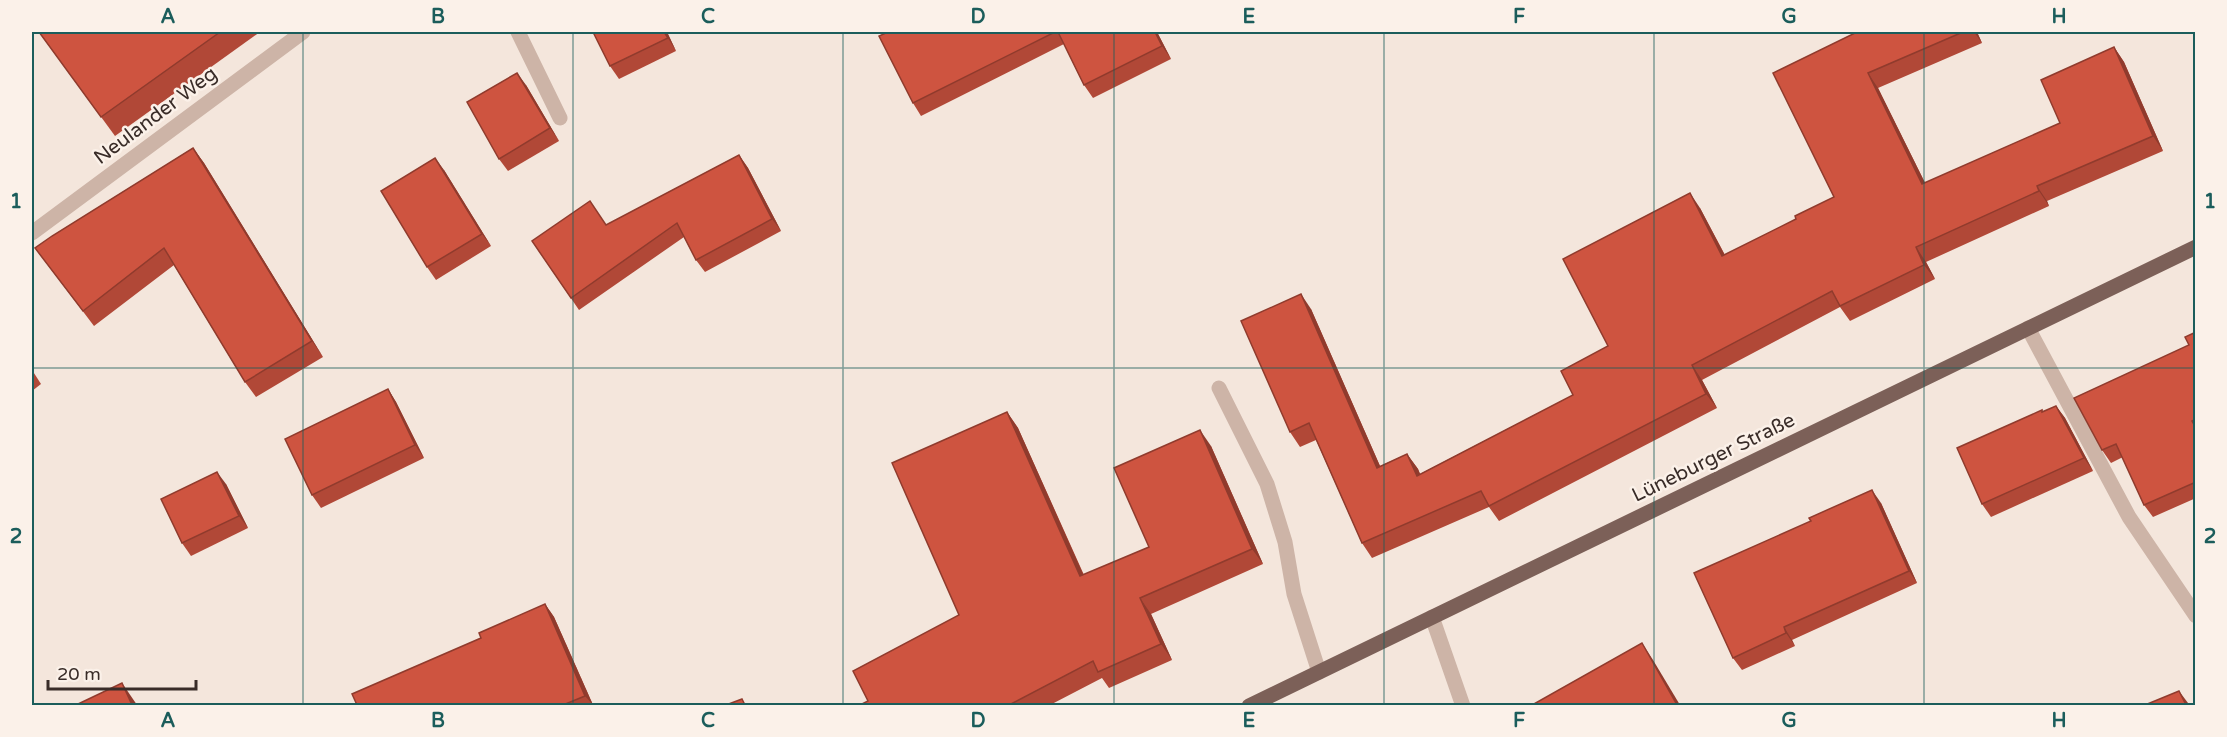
<svg xmlns="http://www.w3.org/2000/svg" width="2227" height="737" viewBox="0 0 2227 737" font-family="'Varela Round',sans-serif">
  <style>
    .lines { fill: none; stroke-linecap: round; stroke-linejoin: round }
    .minor { stroke: #cdb4a7; stroke-width: 15 }
    .major { stroke: #7c6058; stroke-width: 15 }
    .wall { fill: #b14837 }
    .shaded-wall { fill: #903b2d }
    .building { fill: #ce5440; stroke: #903b2d; stroke-width: 1.5 }
    .grid { fill: none; stroke: #1b5d5b; stroke-width: 1.5; stroke-opacity: 0.55 }
    .labels { text-anchor: middle; stroke-width: 5; stroke-linejoin: round; paint-order: stroke }
    .street-label { font-size: 20px; fill: #392c28; stroke: #fbf1e9 }
    .neatline { fill: none; stroke: #1b5d5b; stroke-width: 2 }
    .grid-label { font-size: 20px; text-anchor: middle; font-weight: bold; fill: #1b5d5b }
  </style>
  <rect width="100%" height="100%" fill="#f4e6dc"/>
  <g class="lines">
    <g class="minor">
      <path d="M518,32L560,118"/>
      <path d="M32,233L303,32"/>
      <path d="M2028,328L2129,517L2196,616"/>
      <path d="M1219,388L1267,484L1285,542L1294,594L1319,672"/>
      <path d="M1432,617L1463,706"/>
    </g>
    <path class="major" d="M1249,706L2196,247"/>
  </g>
  <g class="wall">
    <path d="M39,32H260L115,136Z"/>
    <path d="M593,32H667L676,51L619,79L610,66Z"/>
    <path d="M888,32H1157L1171,59L1093,98L1084,85L1064,44L921,116L913,103Z"/>
    <path d="M1857,32H1977L1982,43L1878,88L1925,183L2060,123L2114,47L2124,62L2163,151L2047,201L2049,206L1926,262L1935,279L1850,321L1840,307L1702,380L1717,408L1499,521L1489,507L1372,558L1362,543L1316,440L1300,447L1290,432L1311,309L1380,466L1407,454L1418,469L1420,474L1573,395L1608,346L1700,208L1725,255L1796,219L1834,197Z"/>
    <path d="M526,85L559,141L508,171L499,159Z"/>
    <path d="M193,148L204,163L323,357L256,397L245,382L174,265L94,326L35,248Z"/>
    <path d="M739,155L748,168L781,231L705,272L696,260L684,237L579,310L532,241L606,225Z"/>
    <path d="M444,170L491,246L436,280L427,267Z"/>
    <path d="M2196,332V498L2153,517L2144,505L2123,457L2111,463L2102,450L2189,345Z"/>
    <path d="M32,370L41,384L32,391Z"/>
    <path d="M388,389L396,402L424,458L321,508L312,495Z"/>
    <path d="M2056,406L2065,418L2093,471L1991,517L1982,504L2043,412Z"/>
    <path d="M1007,412L1018,428L1084,575L1149,547L1211,446L1263,564L1151,614L1172,660L1109,688L1102,678L1050,705H860L868,701L959,615Z"/>
    <path d="M226,484L248,528L191,556L182,543Z"/>
    <path d="M1881,503L1917,583L1792,640L1795,646L1742,670L1733,658Z"/>
    <path d="M545,604L554,617L593,705H357L481,638Z"/>
  </g>
  <g class="shaded-wall">
    <path d="M664,32H667L676,51L668,38Z"/>
    <path d="M1155,32H1157L1171,59L1162,46Z"/>
    <path d="M1974,32H1977L1982,43Z"/>
    <path d="M2114,47L2124,62L2163,151L2153,136Z"/>
    <path d="M517,73L526,85L559,141L550,128Z"/>
    <path d="M1868,73L1878,88L1933,199L1922,184Z"/>
    <path d="M193,148L204,163L323,357L312,341Z"/>
    <path d="M739,155L748,168L781,231L772,219Z"/>
    <path d="M435,158L444,170L491,246L482,234Z"/>
    <path d="M2037,186L2047,201L2049,206L2039,191Z"/>
    <path d="M1690,193L1700,208L1733,271L1722,256Z"/>
    <path d="M1916,247L1926,262L1935,279L1924,265Z"/>
    <path d="M1301,294L1311,309L1387,482L1377,468Z"/>
    <path d="M1692,365L1702,380L1717,408L1706,394Z"/>
    <path d="M388,389L396,402L424,458L415,445Z"/>
    <path d="M2056,406L2065,418L2093,471L2084,458Z"/>
    <path d="M1007,412L1018,428L1091,592L1080,576Z"/>
    <path d="M1200,430L1211,446L1263,564L1252,549Z"/>
    <path d="M1407,454L1418,469L1427,491L1417,476Z"/>
    <path d="M217,472L226,484L248,528L239,516Z"/>
    <path d="M1872,490L1881,503L1917,583L1909,571Z"/>
    <path d="M1140,598L1151,614L1172,660L1161,644Z"/>
    <path d="M545,604L554,617L593,705L585,696Z"/>
    <path d="M1784,627L1792,640L1795,646L1786,633Z"/>
    <path d="M1642,643L1653,660L1680,705H1677Z"/>
    <path d="M122,683L135,702L137,705H132Z"/>
    <path d="M2179,691L2188,703L2189,705H2186Z"/>
  </g>
  <g class="building">
    <path d="M39,32H220L101,117Z"/>
    <path d="M593,32H664L668,38L610,66Z"/>
    <path d="M888,32H1055L913,103L879,36Z"/>
    <path d="M1058,32H1155L1162,46L1084,85Z"/>
    <path d="M1857,32H1963L1868,73L1922,184L2060,123L2041,80L2114,47L2153,136L2037,186L2039,191L1916,247L1924,265L1840,306L1832,291L1692,365L1706,394L1489,506L1481,491L1362,543L1309,423L1290,432L1241,321L1301,294L1377,468L1407,454L1417,476L1573,395L1561,371L1608,346L1563,259L1690,193L1722,256L1796,219L1795,216L1834,197L1773,73Z"/>
    <path d="M517,73L550,128L499,159L467,102Z"/>
    <path d="M193,148L312,341L245,382L164,248L83,311L35,248L52,236Z"/>
    <path d="M739,155L772,219L696,260L677,223L571,298L532,241L590,201L606,225Z"/>
    <path d="M435,158L482,234L427,267L381,191Z"/>
    <path d="M2196,332V419L2192,421L2196,428V482L2144,505L2116,444L2102,450L2074,398L2189,345L2185,337Z"/>
    <path d="M388,389L415,445L312,495L285,439Z"/>
    <path d="M2056,406L2084,458L1982,504L1957,448L2042,410V412Z"/>
    <path d="M1007,412L1080,576L1149,547L1114,468L1200,430L1252,549L1140,598L1161,644L1098,672L1093,661L1009,705H860L868,701L853,671L959,615L892,463Z"/>
    <path d="M217,472L239,516L182,543L161,499Z"/>
    <path d="M1872,490L1909,571L1784,627L1786,633L1733,658L1694,573L1811,521L1809,518Z"/>
    <path d="M545,604L585,696L563,705H357L352,694L481,638L479,633Z"/>
    <path d="M1642,643L1677,705H1532Z"/>
    <path d="M122,683L132,705H76Z"/>
    <path d="M2179,691L2186,705H2145Z"/>
    <path d="M742,699L745,705H726Z"/>
  </g>
  <path class="grid" d="M303,32V706M573,32V706M843,32V706M1114,32V706M1384,32V706M1654,32V706M1924,32V706M32,368H2196"/>
  <g class="labels">
    <g class="street-label">
      <text transform="translate(155 115) rotate(-37)" y="7">Neulander Weg</text>
      <text transform="translate(1713 457) rotate(-26)" y="7">Lüneburger Straße</text>
    </g>
  </g>
  <rect width="2227" height="737" fill="none" stroke="#fbf1e9" stroke-width="66"/>
  <path d="M48 680v9h148v-9" fill="none" stroke="#392c28" stroke-width="3"/>
  <text x="57" y="680" font-size="18" fill="#392c28" stroke="#fbf1e9" stroke-width="4.5" paint-order="stroke">20 m</text>
  <rect x="33" y="33" width="2161" height="671" class="neatline"/>
  <g class="grid-label">
    <text x="168" y="23">A</text>
    <text x="438" y="23">B</text>
    <text x="708" y="23">C</text>
    <text x="978" y="23">D</text>
    <text x="1249" y="23">E</text>
    <text x="1519" y="23">F</text>
    <text x="1789" y="23">G</text>
    <text x="2059" y="23">H</text>
    <text x="16" y="208">1</text>
    <text x="2210" y="208">1</text>
    <text x="16" y="543">2</text>
    <text x="2210" y="543">2</text>
    <text x="168" y="727">A</text>
    <text x="438" y="727">B</text>
    <text x="708" y="727">C</text>
    <text x="978" y="727">D</text>
    <text x="1249" y="727">E</text>
    <text x="1519" y="727">F</text>
    <text x="1789" y="727">G</text>
    <text x="2059" y="727">H</text>
  </g>
</svg>
